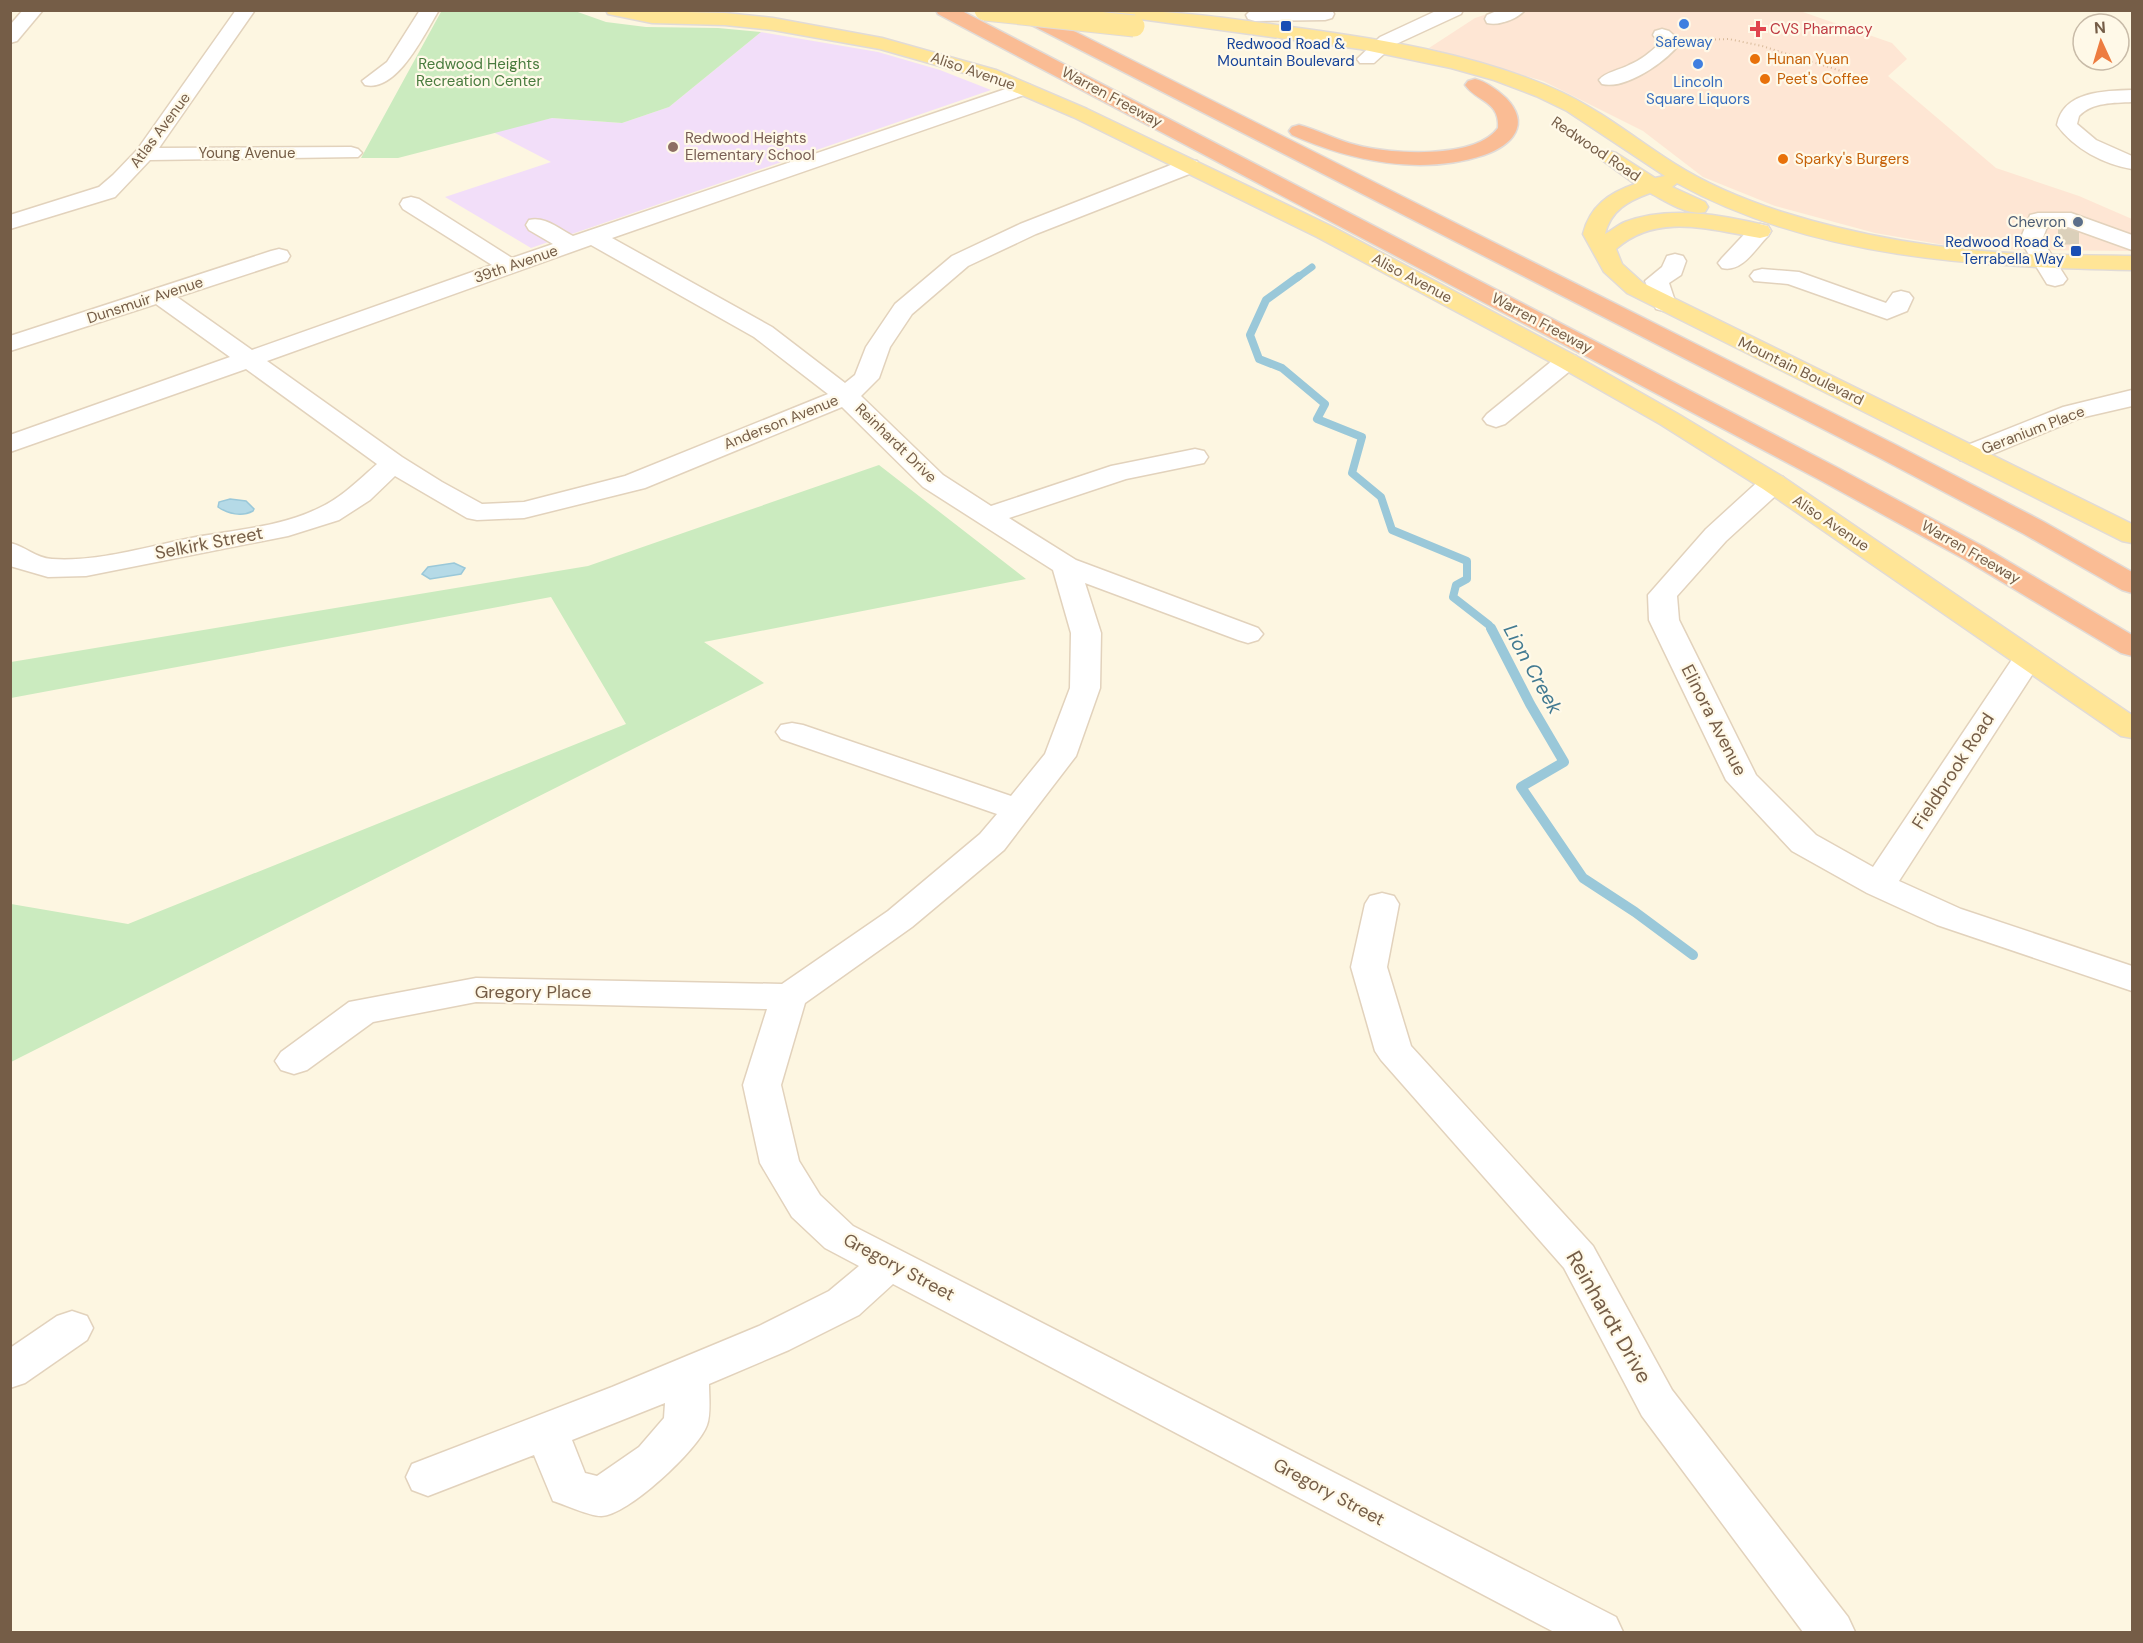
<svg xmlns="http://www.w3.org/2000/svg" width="2143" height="1643" viewBox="0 0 2143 1643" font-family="'DM Sans',sans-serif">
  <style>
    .commercial { fill: #fee6d4 }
    .education { fill: #f2def9 }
    .green { fill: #cbebbf }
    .water { fill: #b5dae7; stroke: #9ac8d9; stroke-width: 1.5 }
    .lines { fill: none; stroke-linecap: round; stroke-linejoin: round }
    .stream-far2 { stroke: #9ac8d9; stroke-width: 7 }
    .stream-far1 { stroke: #9ac8d9; stroke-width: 8 }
    .stream { stroke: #9ac8d9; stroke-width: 10 }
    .minor-tunnel { stroke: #dbd0ba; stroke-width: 21; stroke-dasharray: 21 10; stroke-linecap: butt }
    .minor-casing { stroke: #e2d2bc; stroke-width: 3 }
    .major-casing { stroke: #e1dbd7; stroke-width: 3 }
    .highway-casing { stroke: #e1dbd7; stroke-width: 3 }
    .path { stroke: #d8ba9a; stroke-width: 2; stroke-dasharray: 1 3; stroke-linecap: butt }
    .minor { fill: #fff; fill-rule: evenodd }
    .major { fill: #ffe596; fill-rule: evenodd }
    .highway { fill: #fabc94; fill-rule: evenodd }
    .major-bridge-casing { stroke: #e1dbd7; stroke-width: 23; stroke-linecap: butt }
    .major-bridge { stroke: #ffe596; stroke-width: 21 }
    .shop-dot { fill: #3f7fe0; stroke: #fff9e8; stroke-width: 2 }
    .transit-dot { fill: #1a4fb4; stroke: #fff9e8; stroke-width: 2 }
    .health-dot { fill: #e0444e; stroke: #fff9e8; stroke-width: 2 }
    .food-dot { fill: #e8710a; stroke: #fff9e8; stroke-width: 2 }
    .education-dot { fill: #8d6e63; stroke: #fff9e8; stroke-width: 2 }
    .service-dot { fill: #5c6f8a; stroke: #fff9e8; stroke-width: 2 }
    .labels { text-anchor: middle; stroke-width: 4.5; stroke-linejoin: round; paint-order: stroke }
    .far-health-label { font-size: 15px; fill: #be3a42; stroke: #fff9e8; text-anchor: start }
    .far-shop-label { font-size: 15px; fill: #366cbe; stroke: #fff9e8 }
    .far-transit-label { font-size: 15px; fill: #164399; stroke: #fff9e8 }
    .far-food-label { font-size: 15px; fill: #c56008; stroke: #fff9e8; text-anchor: start }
    .far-park-label { font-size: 15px; fill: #497b3e; stroke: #fff9e8 }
    .far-street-label { font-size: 15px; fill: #755d47; stroke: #fff9e8 }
    .far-education-label { font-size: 15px; fill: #785e54; stroke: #fff9e8; text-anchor: start }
    .far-service-label { font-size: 15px; fill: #4e5e75; stroke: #fff9e8; text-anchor: end }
    .street-label { font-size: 18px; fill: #755d47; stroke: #fff9e8 }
    .water-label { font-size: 20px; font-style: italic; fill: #427a91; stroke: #fff9e8 }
    .near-street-label { font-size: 21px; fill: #755d47; stroke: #fff9e8 }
  </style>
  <rect width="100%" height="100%" fill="#fdf6e1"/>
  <path class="commercial" d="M1496,11H1800L1892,43L1907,59L1888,76L1996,168L2079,196L2132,219V251L2018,250L1950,246L1875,233L1775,206L1703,177L1643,131L1543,81L1429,48L1475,18Z"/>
  <path class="education" d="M761,32L878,52L940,70L991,90L531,248L445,197L551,162L493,132L552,118L622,123L669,107Z"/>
  <g class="green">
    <path d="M442,10L575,11L606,22L646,27L718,28L761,32L669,107L622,123L552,118L398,158H361Z"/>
    <path d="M879,465L1026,579L704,642L764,683L11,1062V904L128,924L626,724L551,597L11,698V662L588,566Z"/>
  </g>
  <g class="water">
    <path d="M230,499L246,501L254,509L253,511C242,517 228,514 218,507L219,502Z"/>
    <path d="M454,563L465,568L461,574L430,579L422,574L428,567Z"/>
  </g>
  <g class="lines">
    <path class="stream-far2" d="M1297,278L1312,267"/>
    <path class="stream-far1" d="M1299,276L1266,300L1250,335L1259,359L1282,368L1325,404L1317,419L1362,437L1352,473L1381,497L1392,530L1467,561V579L1456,585L1453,597L1489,625L1491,630"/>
    <path class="stream" d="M1491,628L1530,704L1564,762L1521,787L1583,878L1635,912L1693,955"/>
    <path class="minor-tunnel" d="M2058,234H2088"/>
    <g class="minor-casing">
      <g id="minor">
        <path d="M23,10H43L17,41L10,43V25Z"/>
        <path d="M236,10H255L159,148L351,147L358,149L362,153L358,157L150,160L115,197L10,229V215L99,187L113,175L137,150Z"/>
        <path d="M420,10H439C425,33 397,93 365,85L362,81L387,62Z"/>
        <path d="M1251,10H1332L1334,14L1332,18L1325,20L1255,21L1248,19L1246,15Z"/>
        <path d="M1438,10H1463L1461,14L1394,45L1374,63H1360L1357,59L1380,37Z"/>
        <path d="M1499,10H1525C1517,19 1499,26 1487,23L1485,19L1487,15Z"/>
        <path d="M1662,29L1669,31L1681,42C1667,61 1626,90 1602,84L1599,80C1605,72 1620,70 1629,65C1641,60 1651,52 1660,43L1653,35L1655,31Z"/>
        <path d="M1023,83L1030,85L1033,89L1030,93L612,238L772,327L845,383L855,375L866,347L895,304L952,256L1020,224L1181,161L1189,160L1197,161L1200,166L1197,171L1036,234L968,266L912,314L890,347L879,378L861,396L943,475L991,506L1111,466L1195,449L1204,451L1208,457L1204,463L1126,479L1009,518L1076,560L1258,628L1263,634L1258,640L1248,643L1238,640L1085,583L1101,633L1100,688L1076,756L1004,850L912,927L805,1003L781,1085L799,1161L820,1195L853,1226L1616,1617L1623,1632H1554L893,1284L859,1315L789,1350L709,1384C709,1397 711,1414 707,1425C699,1449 626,1517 601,1516C589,1516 566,1505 553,1501L534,1455L428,1496L412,1490L406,1477L412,1464L612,1387L759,1326L829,1291L859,1266L825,1248L792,1217L760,1163L743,1085L767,1009L476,1002L373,1022L307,1070L294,1074L281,1070L275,1061L281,1052L349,1002L476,978L782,984L888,911L980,834L997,814L781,739L776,732L781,725L792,723L803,725L1011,796L1045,754L1070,688L1071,633L1053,570L923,487L842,407L645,488L524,518L477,520L467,518L395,476L370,500L339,520L288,536L86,576L48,577L10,566V543C25,546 35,558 52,559C98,562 146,547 191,538C233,530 281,527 319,508C341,498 359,480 377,464L246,369L10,452V435L230,357L156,304L10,351V336L271,251L279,249L287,251L290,256L287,261L177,297L252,350L492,265L403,209L400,204L403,199L411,197L419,199L512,258L553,244L529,230L526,225L529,220C545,216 559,229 573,236ZM591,245L754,337L828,394L625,476L524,502L482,504L442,482L402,457L267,361ZM665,1403L664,1418L639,1447L597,1476L585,1473L572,1440Z"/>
        <path d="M2132,90V102C2114,103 2092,102 2079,116L2077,124L2096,140L2132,156V169C2104,164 2074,149 2057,125C2063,91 2104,91 2132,90Z"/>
        <path d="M2038,213H2071L2132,235V250L2068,227H2047L2042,240L2067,279L2063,284L2055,286L2047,284L2020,240L2030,215Z"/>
        <path d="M1760,224L1768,226L1771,231L1768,236C1755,249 1742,273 1722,268L1718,263L1722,258L1752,226Z"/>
        <path d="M1675,254L1683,256L1686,261L1681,275L1669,283L1676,304L1672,309L1664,311L1656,309L1645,281L1662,267L1667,256Z"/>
        <path d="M1762,269L1799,272L1886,303L1893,293L1901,291L1909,293L1913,298L1907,311L1887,319L1788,284L1754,281L1750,276L1754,271Z"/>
        <path d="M1567,354L1576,356L1579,361L1576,366L1505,424L1496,427L1487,424L1483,419L1487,414L1558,356Z"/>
        <path d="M2132,390V406L2080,418L1978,460L1969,462L1960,460L1956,454L1960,448L2063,407Z"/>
        <path d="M1773,475L1783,477L1786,483L1783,489L1726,541L1677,596L1679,620L1756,775L1816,835L1873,867L2017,652L2028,649L2039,652L2043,658L1899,881L1961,909L2132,966V991L1937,925L1867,893L1792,851L1726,780L1649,620L1648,595L1706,529L1763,477Z"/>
        <path d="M1382,893L1394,896L1399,904L1387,967L1411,1046L1593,1246L1672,1390L1848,1617L1855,1632H1803L1642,1416L1564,1268L1381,1060L1375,1051L1351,967L1365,904L1370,896Z"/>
        <path d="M72,1311L87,1316L93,1328L87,1340L25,1383L10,1388V1348L57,1316Z"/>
      </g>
    </g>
    <g class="major-casing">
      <g id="major">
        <path d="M606,10L725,13L773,18L882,38L996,70L1087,109L1333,227L1576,356L1678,414L1783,477L2132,715V738L2121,736L1763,489L1660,424L1558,366L1317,237L1073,117L982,78L880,49L773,30L725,25L652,23L608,14Z"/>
        <path d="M1109,10C1171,10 1229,18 1291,27C1381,39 1478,54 1561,92C1602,111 1637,140 1675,164C1708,185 1745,200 1782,212C1861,237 1943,250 2025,254C2061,256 2097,255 2132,256V270C1978,267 1815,259 1677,183L1672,187L1705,202L1708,207L1705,212C1687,216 1666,201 1650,193C1628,201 1611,210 1605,234C1611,231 1618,225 1625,222C1668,205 1724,215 1768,226L1771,231L1768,236L1760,238C1711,230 1657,212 1616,249L1622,264L1643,283L2132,524V543L2122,541L1627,293L1604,272L1583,234C1590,206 1609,193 1635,184L1598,157L1602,153L1609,151L1616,153L1655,178L1665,176L1567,111L1536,96L1494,80L1451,68L1360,49L1118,16L1111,14Z"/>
      </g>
    </g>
    <g class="highway-casing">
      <g id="highway">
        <path d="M936,10H960L1838,468L1984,547L2132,635V656L2121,653L1964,559L1820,480L938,14Z"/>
        <path d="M1008,10H1032L1896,445L2044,522L2132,572V593L2122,590L2024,534L1878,457L1010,14Z"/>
        <path d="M1475,79C1487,82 1497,90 1506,98C1531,124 1513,145 1484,155C1421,176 1351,161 1292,135L1289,131L1292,127L1299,125C1318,130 1336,140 1356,145C1389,154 1475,160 1498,128C1500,101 1477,102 1465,85L1468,81Z"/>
      </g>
    </g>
    <path class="path" d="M1695,40L1729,39L1762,46L1863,78"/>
    <use href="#minor" class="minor"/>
    <use href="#major" class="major"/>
    <use href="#highway" class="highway"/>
    <g class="major-bridge-casing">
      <path id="major-bridge" d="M985,10L1134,26"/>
    </g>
    <use href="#major-bridge" class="major-bridge"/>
  </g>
  <g class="shop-dot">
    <circle cx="1684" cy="24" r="6"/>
    <circle cx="1698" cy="64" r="6"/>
  </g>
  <g class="transit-dot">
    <rect x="1280" y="20" width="12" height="12" rx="3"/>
    <rect x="2070" y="245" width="12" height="12" rx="3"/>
  </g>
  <path class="health-dot" d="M1755 20h6v6h6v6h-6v6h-6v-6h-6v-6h6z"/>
  <g class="food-dot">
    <circle cx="1755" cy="59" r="6"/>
    <circle cx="1765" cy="79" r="6"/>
    <circle cx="1783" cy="159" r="6"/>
  </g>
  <circle class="education-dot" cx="673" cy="147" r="6"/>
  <circle class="service-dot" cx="2078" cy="222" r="6"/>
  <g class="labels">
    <g class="far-health-label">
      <text x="1770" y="34">CVS Pharmacy</text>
    </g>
    <g class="far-shop-label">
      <text x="1684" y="47">Safeway</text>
      <text x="1698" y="87">Lincoln<tspan x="1698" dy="17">Square Liquors</tspan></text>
    </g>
    <g class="far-transit-label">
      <text x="1286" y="49">Redwood Road &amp;<tspan x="1286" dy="17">Mountain Boulevard</tspan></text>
      <text x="2064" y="247" text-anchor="end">Redwood Road &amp;<tspan x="2064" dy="17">Terrabella Way</tspan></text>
    </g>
    <g class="far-food-label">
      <text x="1767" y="64">Hunan Yuan</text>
      <text x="1777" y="84">Peet's Coffee</text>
      <text x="1795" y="164">Sparky's Burgers</text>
    </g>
    <g class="far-park-label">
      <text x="479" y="69">Redwood Heights<tspan x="479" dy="17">Recreation Center</tspan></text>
    </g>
    <g class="far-street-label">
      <text transform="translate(973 71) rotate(19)" y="5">Aliso Avenue</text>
      <text transform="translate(1112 97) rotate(28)" y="5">Warren Freeway</text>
      <text transform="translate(160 130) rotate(-53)" y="5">Atlas Avenue</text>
      <text transform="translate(1596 149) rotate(34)" y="5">Redwood Road</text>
      <text x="247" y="158">Young Avenue</text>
      <text transform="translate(516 264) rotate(-19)" y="5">39th Avenue</text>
      <text transform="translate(1412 278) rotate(28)" y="5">Aliso Avenue</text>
      <text transform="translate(145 300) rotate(-18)" y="5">Dunsmuir Avenue</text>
      <text transform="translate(1542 323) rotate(28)" y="5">Warren Freeway</text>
      <text transform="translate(1801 371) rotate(26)" y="5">Mountain Boulevard</text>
      <text transform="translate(781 422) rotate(-22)" y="5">Anderson Avenue</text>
      <text transform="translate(2033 430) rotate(-21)" y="5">Geranium Place</text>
      <text transform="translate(896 443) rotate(44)" y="5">Reinhardt Drive</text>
      <text transform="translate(1831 523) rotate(34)" y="5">Aliso Avenue</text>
      <text transform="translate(1971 552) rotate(30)" y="5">Warren Freeway</text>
    </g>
    <g class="far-education-label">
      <text x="685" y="143">Redwood Heights<tspan x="685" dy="17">Elementary School</tspan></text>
    </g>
    <g class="far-service-label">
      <text x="2066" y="227">Chevron</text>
    </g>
    <g class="street-label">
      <text transform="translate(209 543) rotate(-11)" y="6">Selkirk Street</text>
      <text transform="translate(1714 720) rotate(63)" y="6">Elinora Avenue</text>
      <text transform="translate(1953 771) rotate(-57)" y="6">Fieldbrook Road</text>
      <text x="533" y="998">Gregory Place</text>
      <text transform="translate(899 1267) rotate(28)" y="6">Gregory Street</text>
      <text transform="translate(1329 1492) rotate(28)" y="6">Gregory Street</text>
    </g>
    <g class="water-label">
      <text transform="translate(1533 669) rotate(61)" y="7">Lion Creek</text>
    </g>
    <g class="near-street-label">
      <text transform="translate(1609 1317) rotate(60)" y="7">Reinhardt Drive</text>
    </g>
  </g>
  <rect width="2143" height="1643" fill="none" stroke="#755d47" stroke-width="24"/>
  <g transform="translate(2101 42) rotate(356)"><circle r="28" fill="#fff9e8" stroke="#c8bba8" stroke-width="1.5"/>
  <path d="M0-4.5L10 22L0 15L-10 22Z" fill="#ed7c40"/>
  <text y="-9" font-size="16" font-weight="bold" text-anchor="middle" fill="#755d47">N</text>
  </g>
</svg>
